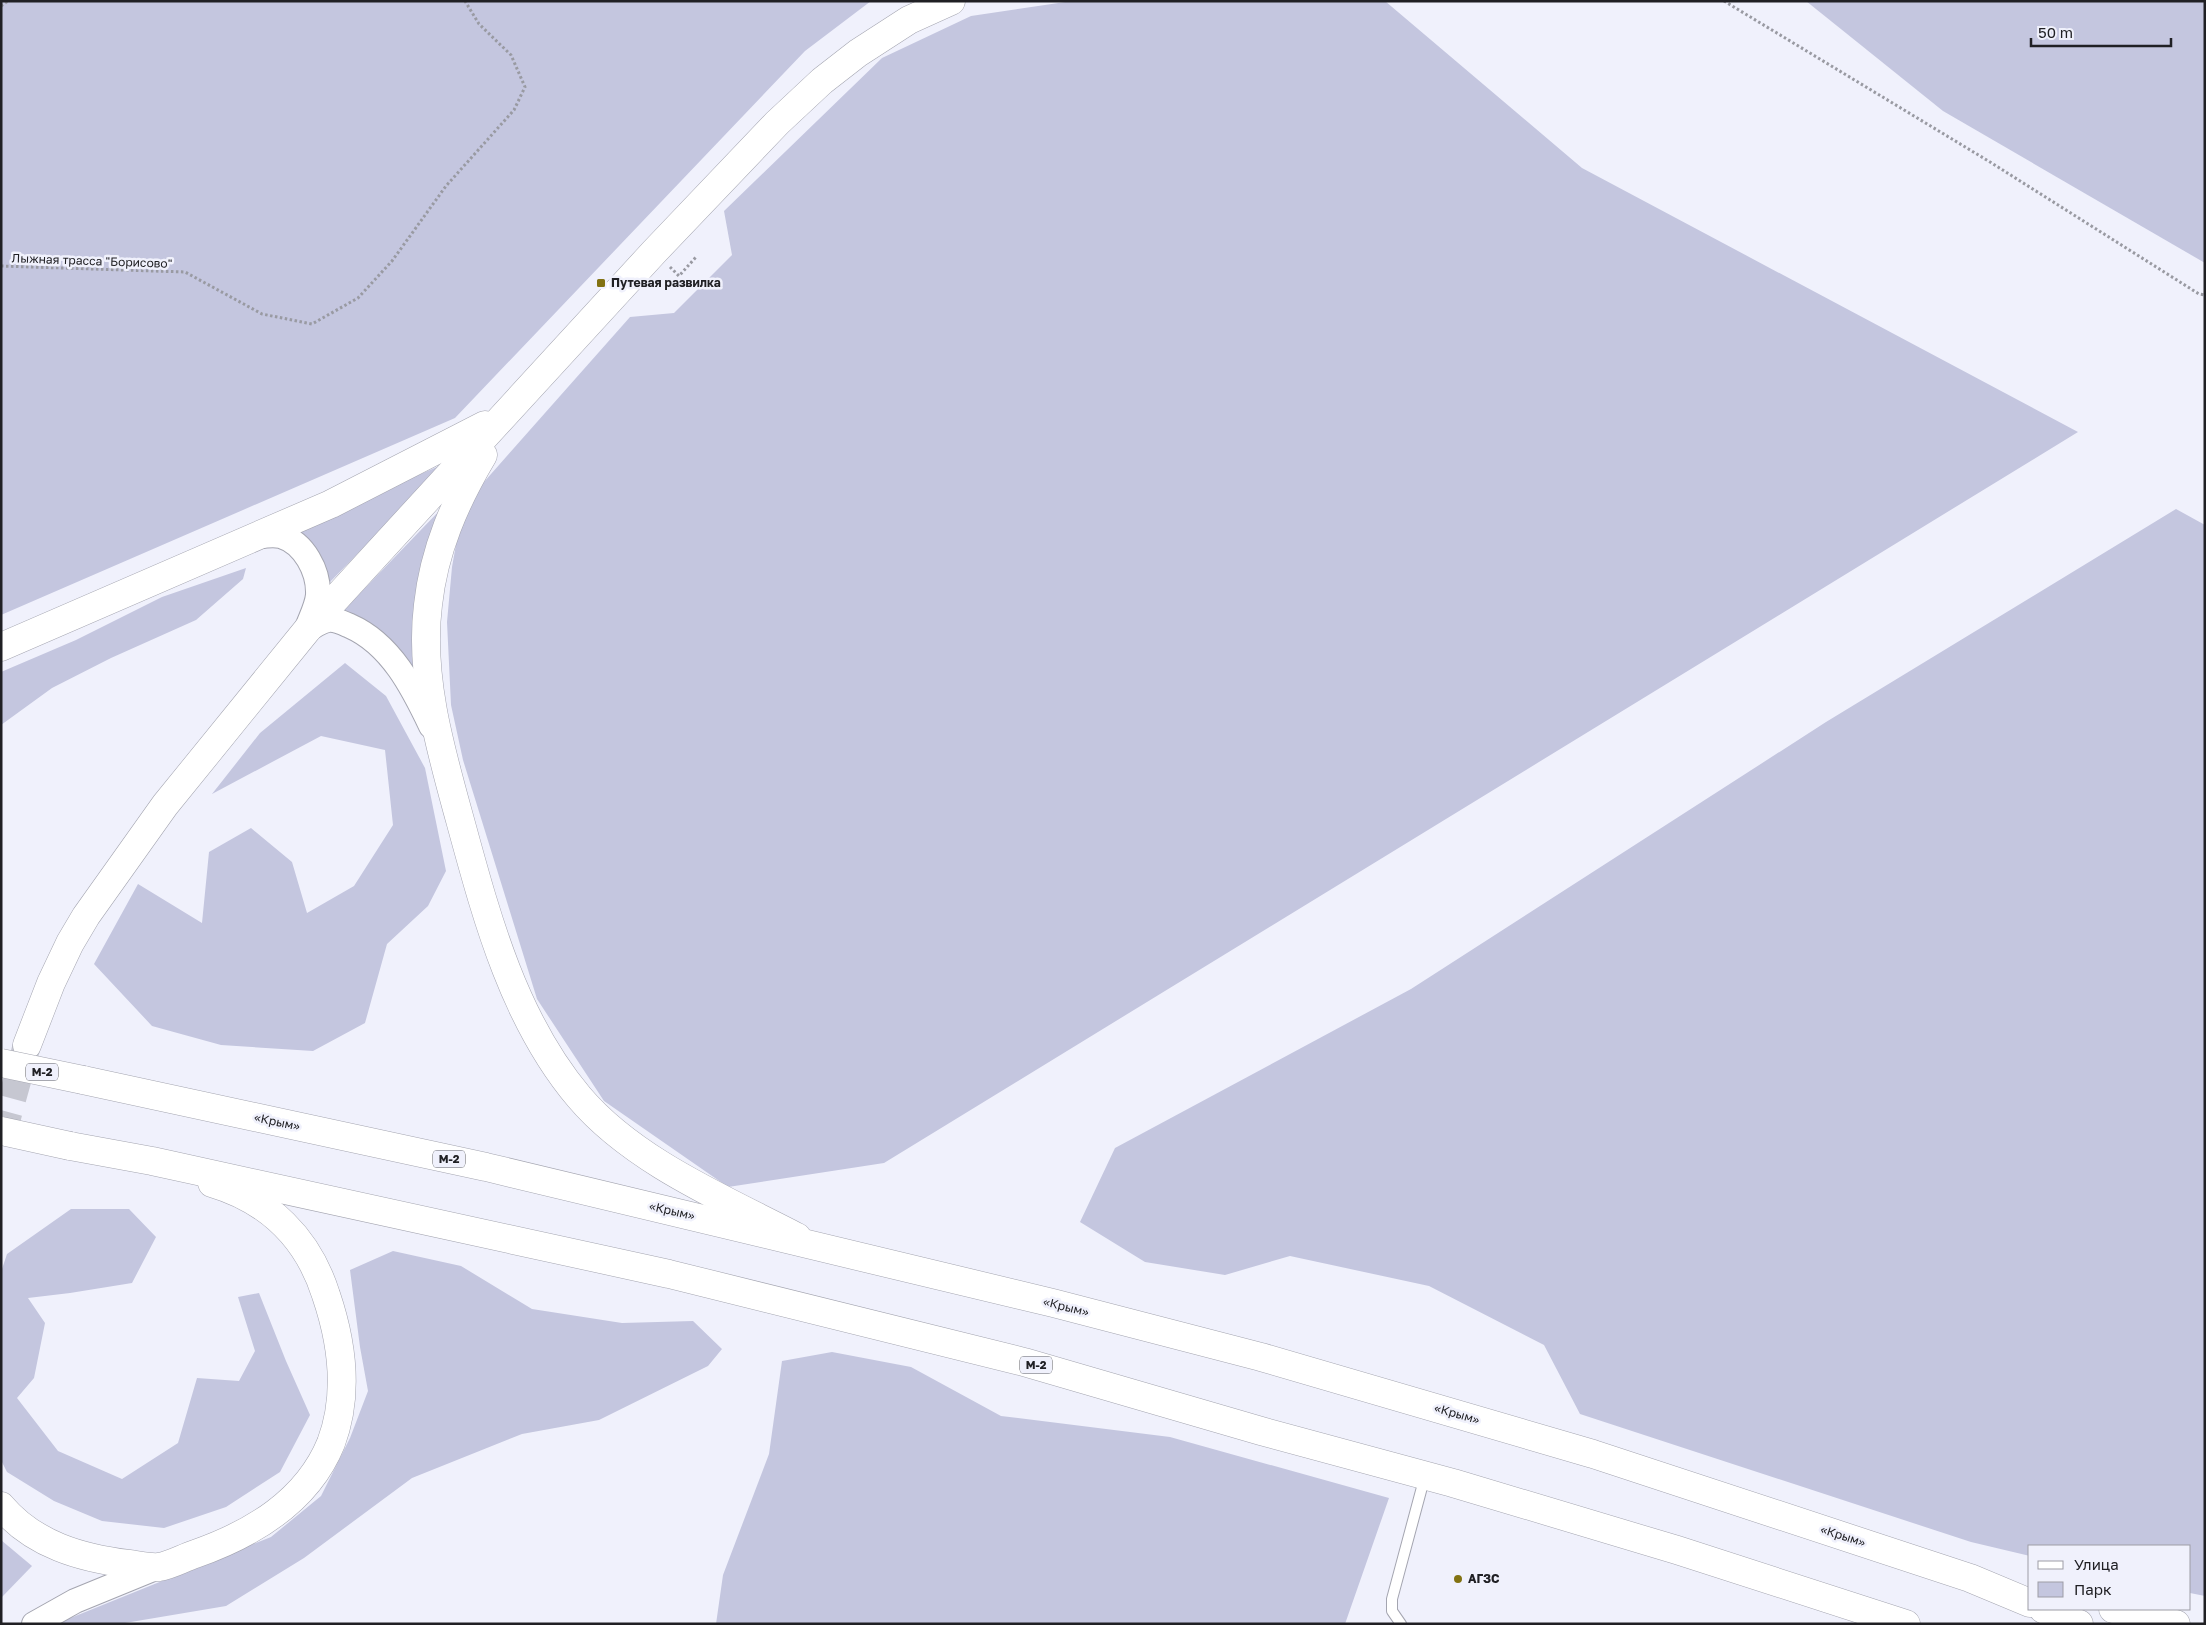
<svg xmlns="http://www.w3.org/2000/svg" width="2206" height="1625" viewBox="0 0 2206 1625" font-family="'Golos Text',sans-serif">
  <style>
    .green { fill: #c4c6df }
    .lines { fill: none; stroke-linecap: round; stroke-linejoin: round }
    .primary-tunnel { stroke: #c6c7d1; stroke-width: 28; stroke-dasharray: 28 14; stroke-linecap: butt }
    .service-casing { stroke: #a4a5b0; stroke-width: 12 }
    .tertiary-casing { stroke: #a4a5b0; stroke-width: 26 }
    .primary-casing { stroke: #a4a5b0; stroke-width: 29 }
    .motorway-casing { stroke: #a4a5b0; stroke-width: 29 }
    .path { stroke: #999aa2; stroke-width: 3; stroke-dasharray: 2.5 2.5; stroke-linecap: butt }
    .service { stroke: #fff; stroke-width: 10 }
    .tertiary { stroke: #fff; stroke-width: 24 }
    .primary { stroke: #fff; stroke-width: 28 }
    .motorway { stroke: #fff; stroke-width: 28 }
    .motorway-bridge-casing { stroke: #a4a5b0; stroke-width: 29; stroke-linecap: butt }
    .motorway-bridge { stroke: #fff; stroke-width: 28 }
    .poi-dot { fill: #827212; stroke: #f0f1fc; stroke-width: 2 }
    .labels { text-anchor: middle; stroke-width: 5; stroke-linejoin: round; paint-order: stroke }
    .shield { fill: #f0f1fc; stroke: #5e5f65; stroke-width: 1 }
    .shield-label { font-size: 11px; font-weight: bold; fill: #202024 }
    .street-label { font-size: 12px; fill: #202024; stroke: #f0f1fc }
    .poi-label { font-size: 12px; font-weight: bold; fill: #202024; stroke: #f0f1fc; text-anchor: start }
  </style>
  <rect width="100%" height="100%" fill="#f0f1fc"/>
  <g class="green">
    <path d="M1,1H871L805,51L455,418L1,615Z"/>
    <path d="M1072,1H1385L1582,168L2078,432L884,1163L728,1187L604,1101L537,999L463,760L451,705L447,622L452,567L457,539L476,491L630,317L674,313L732,255L724,211L882,58L971,16Z"/>
    <path d="M1806,1H2205V263L1943,111Z"/>
    <path d="M439,466L425,485L327,585L289,532Z"/>
    <path d="M442,508L419,685L342,612Z"/>
    <path d="M2176,509L2205,525V1596L2190,1593V1546H2030V1556L1971,1542L1580,1414L1544,1345L1429,1286L1290,1256L1225,1275L1145,1262L1080,1222L1115,1148L1411,989L1826,722Z"/>
    <path d="M246,568L243,579L196,620L111,658L52,688L1,725V672L76,640L162,597Z"/>
    <path d="M345,663L386,696L425,768L446,871L428,906L387,944L365,1023L313,1051L221,1045L152,1026L94,964L138,884L202,923L209,852L251,828L292,862L307,913L354,886L393,825L385,750L321,736L212,794L260,733Z"/>
    <path d="M71,1209H129L156,1237L132,1283L70,1293L28,1298L45,1323L34,1378L17,1398L58,1451L122,1479L178,1443L197,1378L239,1381L255,1351L238,1297L259,1293L286,1361L310,1415L280,1472L226,1507L164,1528L102,1521L54,1501L7,1472L1,1460V1272L7,1254Z"/>
    <path d="M393,1251L461,1266L532,1309L622,1323L693,1321L722,1349L708,1366L599,1420L522,1434L412,1478L304,1558L226,1606L119,1624H60L68,1619L271,1537L321,1496L350,1438L368,1391L360,1347L350,1270Z"/>
    <path d="M832,1352L911,1367L1001,1416L1170,1437L1389,1498L1345,1624H716L723,1575L769,1454L782,1361Z"/>
    <path d="M1,1540L32,1566L1,1598Z"/>
  </g>
  <g class="lines">
    <path class="primary-tunnel" d="M1,1139L27,1045"/>
    <g class="service-casing">
      <path id="service" d="M1401,1624L1392,1611V1599L1425,1476"/>
    </g>
    <g class="tertiary-casing">
      <g id="tertiary">
        <path d="M254,537C263,536 272,534 281,536C304,543 319,571 318,595C317,606 311,617 307,628"/>
        <path d="M307,630C313,627 321,621 328,620C335,619 343,623 350,626C391,644 413,688 431,726"/>
        <path d="M34,1624L75,1601L158,1567"/>
      </g>
    </g>
    <g class="primary-casing">
      <g id="primary">
        <path d="M483,455C455,502 434,550 428,605C419,677 441,751 460,820C486,915 513,1019 579,1097C633,1161 724,1199 797,1237"/>
        <path d="M1,647L331,504L485,425"/>
        <path d="M27,1045L51,983L70,943L86,916L165,805L307,630L654,252L777,123L822,81L858,53L909,20L951,1"/>
        <path d="M1,1506C34,1545 81,1558 129,1564C138,1565 150,1568 159,1567C171,1565 183,1558 195,1554C252,1534 307,1502 331,1443C349,1395 342,1342 326,1295C308,1238 269,1200 212,1183"/>
        <path d="M2113,1609L2176,1624"/>
      </g>
    </g>
    <g class="motorway-casing">
      <g id="motorway">
        <path d="M83,1080L486,1167L1053,1303L1261,1357L1593,1454L1970,1578L2030,1603"/>
        <path d="M70,1146L152,1161L669,1274L1024,1362L1261,1431L1453,1483L1677,1550L1906,1624"/>
        <path d="M2043,1609L2079,1624"/>
      </g>
    </g>
    <g class="path">
      <path d="M1724,1L1990,162L2199,294L2205,295"/>
      <path d="M1,6L8,1"/>
      <path d="M1,266L185,272L262,314L312,324L358,298L392,261L446,186L514,110L525,87L511,55L479,24L465,1"/>
      <path d="M670,267L679,276L696,257"/>
    </g>
    <use href="#service" class="service"/>
    <use href="#tertiary" class="tertiary"/>
    <use href="#primary" class="primary"/>
    <use href="#motorway" class="motorway"/>
    <g class="motorway-bridge-casing">
      <g id="motorway-bridge">
        <path d="M1,1063L83,1080"/>
        <path d="M1,1131L70,1146"/>
      </g>
    </g>
    <use href="#motorway-bridge" class="motorway-bridge"/>
  </g>
  <g class="poi-dot">
    <rect x="596" y="278" width="10" height="10" rx="2.5"/>
    <circle cx="1458" cy="1579" r="5"/>
  </g>
  <g class="labels">
    <g class="shield">
      <rect x="26" y="1063.5" width="32" height="17" rx="4"/>
      <rect x="433" y="1150.5" width="32" height="17" rx="4"/>
      <rect x="1020" y="1356.5" width="32" height="17" rx="4"/>
    </g>
    <g class="shield-label">
      <text x="42" y="1076">М-2</text>
      <text x="449" y="1163">М-2</text>
      <text x="1036" y="1369">М-2</text>
    </g>
    <g class="street-label">
      <text transform="translate(92 261) rotate(2)" y="4">Лыжная трасса "Борисово"</text>
      <text transform="translate(277 1122) rotate(12)" y="4">«Крым»</text>
      <text transform="translate(672 1211) rotate(13)" y="4">«Крым»</text>
      <text transform="translate(1066 1307) rotate(14)" y="4">«Крым»</text>
      <text transform="translate(1457 1414) rotate(16)" y="4">«Крым»</text>
      <text transform="translate(1843 1536) rotate(18)" y="4">«Крым»</text>
    </g>
    <g class="poi-label">
      <text x="611" y="287">Путевая развилка</text>
      <text x="1468" y="1583">АГЗС</text>
    </g>
  </g>
  <rect width="2206" height="1625" fill="none" stroke="#202024" stroke-width="5"/>
  <rect x="2028" y="1545" width="162" height="65" fill="#f0f1fc" stroke="#9d9da6"/>
  <rect x="2038" y="1561" width="25" height="8" fill="#ffffff" stroke="#9d9da6"/>
  <text x="2074" y="1570" font-size="15" fill="#202024">Улица</text>
  <rect x="2038" y="1582" width="25" height="15" fill="#c4c6df" stroke="#9d9da6"/>
  <text x="2074" y="1595" font-size="15" fill="#202024">Парк</text>
  <path d="M2031 38v8h140v-8" fill="none" stroke="#202024" stroke-width="2.5"/>
  <text x="2038" y="38" font-size="15" fill="#202024" stroke="#f0f1fc" stroke-width="4" paint-order="stroke">50 m</text>
</svg>
